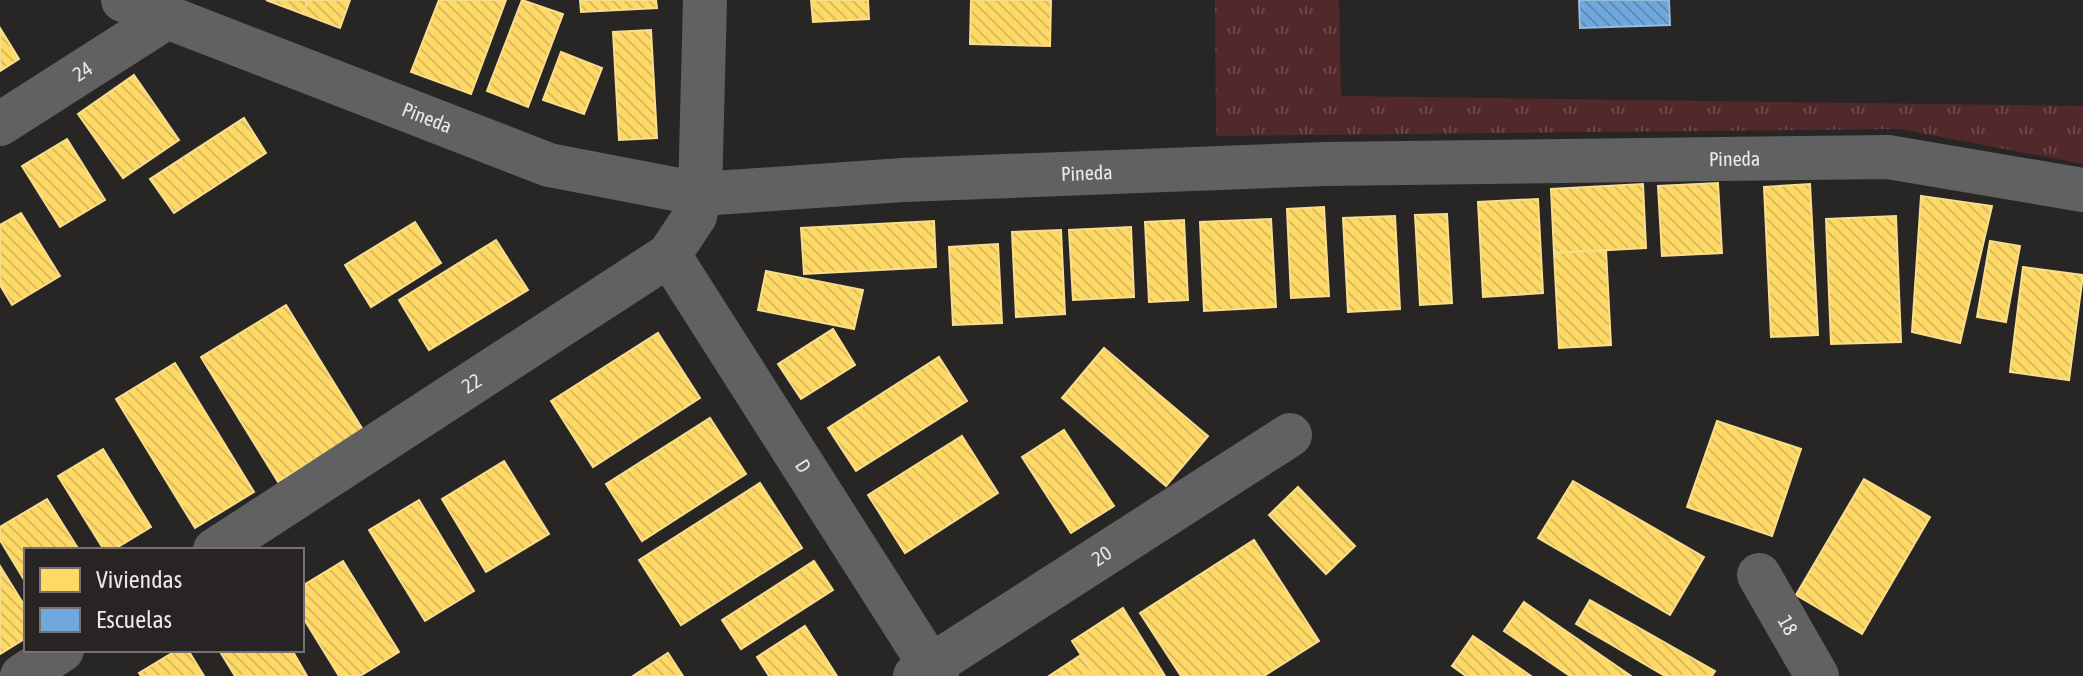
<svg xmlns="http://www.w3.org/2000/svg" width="2083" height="676" viewBox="0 0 2083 676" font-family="'Asap Condensed',sans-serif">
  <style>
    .grass { fill: url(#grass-tufts) }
    .homes { fill: url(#homes-back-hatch); stroke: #f9de8d; stroke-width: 2 }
    .schools { fill: url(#schools-back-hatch); stroke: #94bbe0; stroke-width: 2 }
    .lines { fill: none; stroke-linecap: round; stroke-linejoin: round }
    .minor { stroke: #626161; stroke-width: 44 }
    .labels { text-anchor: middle; stroke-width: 8; stroke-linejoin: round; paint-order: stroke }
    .street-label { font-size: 20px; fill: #ece8e8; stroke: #292424 }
  </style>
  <defs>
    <pattern id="grass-tufts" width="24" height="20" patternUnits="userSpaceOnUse" patternTransform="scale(2)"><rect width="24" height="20" fill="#53282a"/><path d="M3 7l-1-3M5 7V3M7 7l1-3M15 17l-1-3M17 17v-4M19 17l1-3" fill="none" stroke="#6c4749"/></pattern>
    <pattern id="homes-back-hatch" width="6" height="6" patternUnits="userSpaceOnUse" patternTransform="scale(2)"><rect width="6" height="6" fill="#ffd966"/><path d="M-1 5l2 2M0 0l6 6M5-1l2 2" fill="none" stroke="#dabc60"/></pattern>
    <pattern id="schools-back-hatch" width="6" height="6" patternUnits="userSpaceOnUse" patternTransform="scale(2)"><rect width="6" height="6" fill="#6fa8dc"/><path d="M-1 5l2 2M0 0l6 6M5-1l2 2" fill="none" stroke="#638baf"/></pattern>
  </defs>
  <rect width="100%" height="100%" fill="#282525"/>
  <path class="grass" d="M1215,0H1339L1341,96L2083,106V164L1900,129L1216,136Z"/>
  <g class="homes">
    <path d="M266,0H308L303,14Z"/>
    <path d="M308,0H350L340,28L303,14Z"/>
    <path d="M439,0H506L471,94L411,72Z"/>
    <path d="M522,0L563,14L528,107L487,91Z"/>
    <path d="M580,0H656L657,8L581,12Z"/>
    <path d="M811,0H868L869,19L813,22Z"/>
    <path d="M971,0H1051L1050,46L970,44Z"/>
    <path d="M0,28L19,59L0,71Z"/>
    <path d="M651,30L657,138L619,140L613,32Z"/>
    <path d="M561,52L602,68L584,114L543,100Z"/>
    <path d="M134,75L179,140L123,178L78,114Z"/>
    <path d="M244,118L266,153L174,213L150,179Z"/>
    <path d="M67,139L105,200L60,227L22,166Z"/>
    <path d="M1718,183L1722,253L1662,256L1658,186Z"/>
    <path d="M1643,184L1646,248L1554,253L1551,189Z"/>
    <path d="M1810,184L1818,335L1771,337L1764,187Z"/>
    <path d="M1921,196L1992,206L1960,343L1912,332Z"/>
    <path d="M1538,199L1543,293L1483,297L1478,202Z"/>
    <path d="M1324,207L1329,296L1291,298L1287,209Z"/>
    <path d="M21,213L60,276L12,305L0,285V225Z"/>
    <path d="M1447,214L1452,303L1420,305L1415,215Z"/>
    <path d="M1395,216L1400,309L1348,312L1343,218Z"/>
    <path d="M1896,216L1901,342L1831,344L1826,219Z"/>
    <path d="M1271,219L1276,307L1204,311L1200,222Z"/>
    <path d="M1184,220L1188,300L1149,302L1145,222Z"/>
    <path d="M934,221L936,267L804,274L801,228Z"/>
    <path d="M415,222L441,263L371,307L345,265Z"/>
    <path d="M1131,227L1134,297L1073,300L1069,230Z"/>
    <path d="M1061,230L1065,314L1016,317L1012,232Z"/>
    <path d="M496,240L528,290L429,350L399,300Z"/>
    <path d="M1990,241L2020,246L2006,322L1977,317Z"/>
    <path d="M998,244L1002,323L953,325L949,247Z"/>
    <path d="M1606,250L1611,345L1559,348L1554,253Z"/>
    <path d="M2023,267L2083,275L2069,380L2010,372Z"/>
    <path d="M766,271L863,290L854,329L758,310Z"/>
    <path d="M286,305L363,430L278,482L201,357Z"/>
    <path d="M833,329L855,365L801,399L778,364Z"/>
    <path d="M658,333L700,398L593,467L551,401Z"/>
    <path d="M1104,348L1208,436L1166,486L1062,398Z"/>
    <path d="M939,357L967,401L856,471L828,428Z"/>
    <path d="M175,363L254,492L195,528L116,399Z"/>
    <path d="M710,418L746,474L642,541L606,484Z"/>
    <path d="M1717,421L1801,449L1772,536L1687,507Z"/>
    <path d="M1064,430L1114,506L1071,533L1022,457Z"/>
    <path d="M962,436L998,493L905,553L868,495Z"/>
    <path d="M103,449L151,527L113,550H104L58,476Z"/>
    <path d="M504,461L549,534L486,572L442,499Z"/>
    <path d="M1864,479L1930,517L1862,634L1796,595Z"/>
    <path d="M1573,481L1704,557L1670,615L1538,538Z"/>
    <path d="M760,483L802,548L681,625L639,560Z"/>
    <path d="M1298,487L1355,546L1326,574L1269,515Z"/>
    <path d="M47,499L79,550H26V583L0,540V527Z"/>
    <path d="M419,500L474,591L425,621L369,530Z"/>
    <path d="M1254,540L1319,641L1264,676H1181L1140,613Z"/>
    <path d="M343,561L399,652L360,676H339L302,616V586Z"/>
    <path d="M814,561L833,590L741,649L722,620Z"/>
    <path d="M0,566L26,608V638L0,654Z"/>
    <path d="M1590,600L1715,671L1712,676H1665L1576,624Z"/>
    <path d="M1524,602L1631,676H1570L1504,631Z"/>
    <path d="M1123,608L1165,676H1095L1081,655L1072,641Z"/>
    <path d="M805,626L837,676H769L757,657Z"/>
    <path d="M1473,636L1531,676H1466L1452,666Z"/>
    <path d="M177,650H188L204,676H141L139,673Z"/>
    <path d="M219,650H292L307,676H235Z"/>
    <path d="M668,653L683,676H633Z"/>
    <path d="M1081,655L1095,676H1049Z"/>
  </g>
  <path class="schools" d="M1579,0H1669L1670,25L1580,28Z"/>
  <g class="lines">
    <g class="minor">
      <path id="s1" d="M123,0L549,165L700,194L903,180L1325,164L1888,157L2083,190"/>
      <path id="s2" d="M0,124L166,18"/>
      <path id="s3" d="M669,255L937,676"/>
      <path id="s4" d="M215,550L669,255L695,216L700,194L705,0"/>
      <path id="s5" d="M1759,575L1817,676"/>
      <path d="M22,676L62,650"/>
      <path id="s6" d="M915,676L1290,435"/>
    </g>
  </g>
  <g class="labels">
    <g class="street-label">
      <text dy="7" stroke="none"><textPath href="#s2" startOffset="98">24</textPath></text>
      <text dy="7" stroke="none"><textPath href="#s1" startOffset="326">Pineda</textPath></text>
      <text dy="7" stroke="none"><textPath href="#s1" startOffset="1646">Pineda</textPath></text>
      <text dy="7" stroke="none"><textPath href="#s1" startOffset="998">Pineda</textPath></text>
      <text dy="7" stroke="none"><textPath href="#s4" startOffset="306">22</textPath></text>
      <text dy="7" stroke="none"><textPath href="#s3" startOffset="250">D</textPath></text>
      <text dy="7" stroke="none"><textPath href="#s6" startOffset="222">20</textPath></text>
      <text dy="7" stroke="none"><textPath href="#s5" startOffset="58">18</textPath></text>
    </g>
  </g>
  <rect x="24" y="548" width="280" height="104" fill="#292424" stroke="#777272" stroke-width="2"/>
  <rect x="40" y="568" width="40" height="24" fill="#ffd966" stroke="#777272" stroke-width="2"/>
  <text x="96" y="588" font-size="24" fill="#ece8e8">Viviendas</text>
  <rect x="40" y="608" width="40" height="24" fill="#6fa8dc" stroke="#777272" stroke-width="2"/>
  <text x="96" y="628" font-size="24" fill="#ece8e8">Escuelas</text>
</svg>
